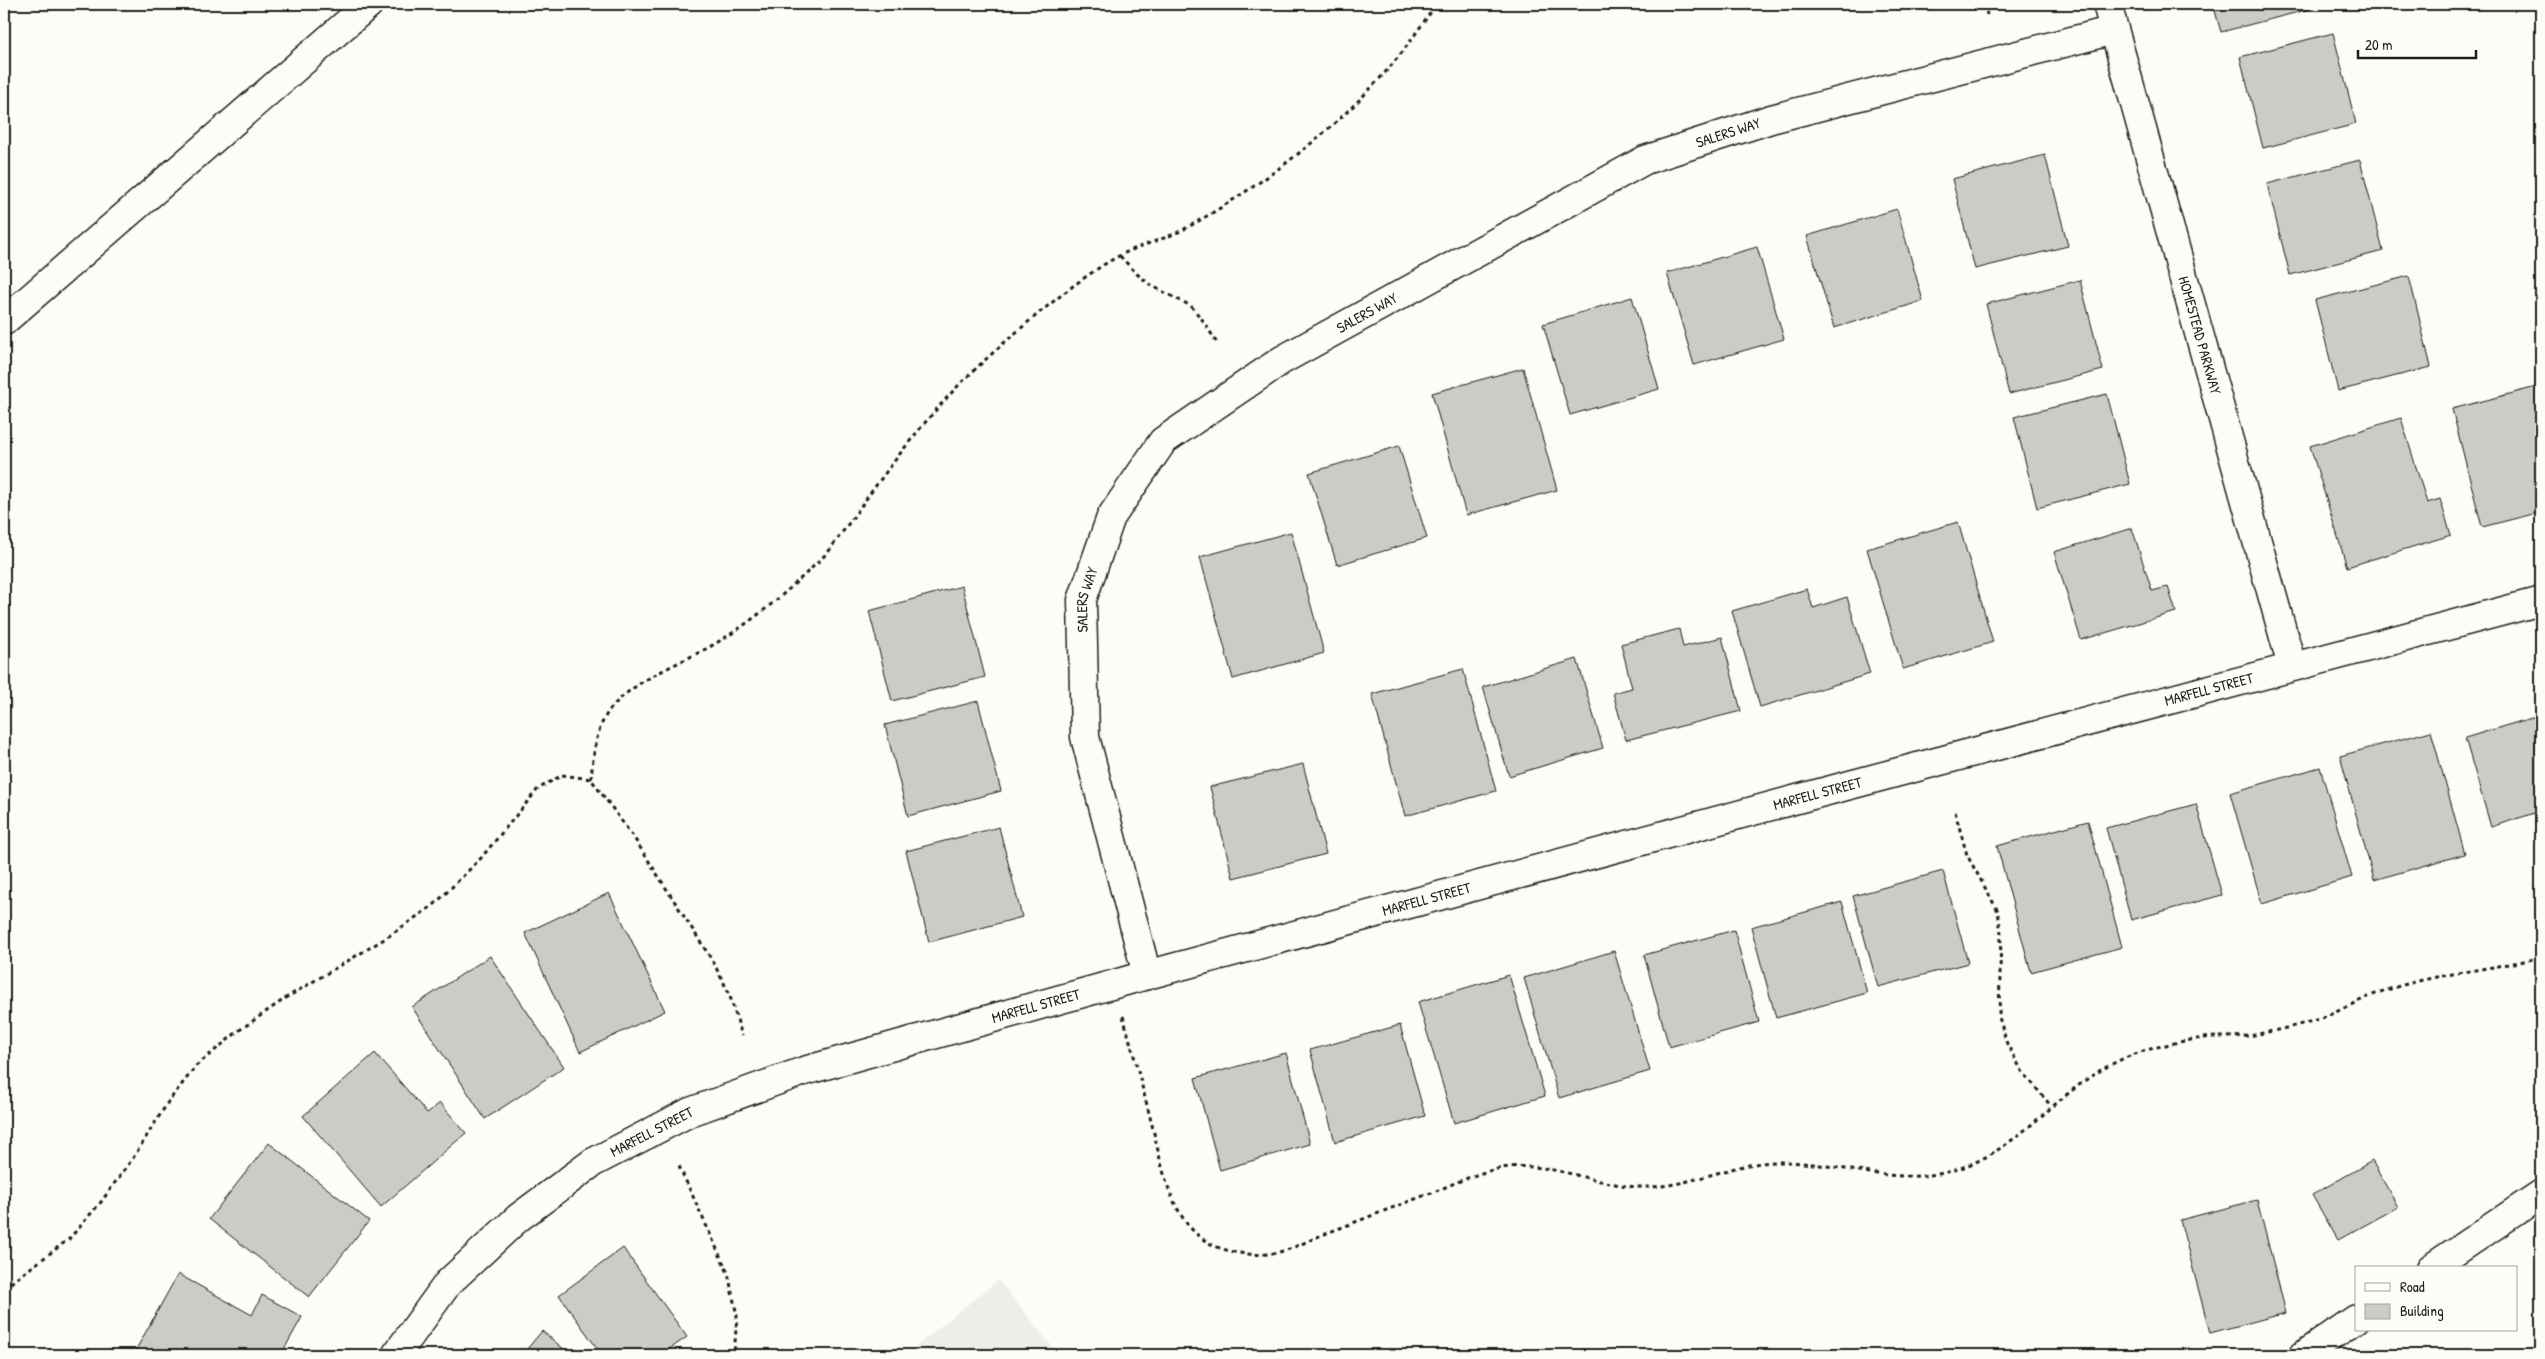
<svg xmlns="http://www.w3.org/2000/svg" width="2545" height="1359" viewBox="0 0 2545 1359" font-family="'Patrick Hand',sans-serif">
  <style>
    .built { fill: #eeede9 }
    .building { fill: #cccbc8; stroke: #1c1c1c }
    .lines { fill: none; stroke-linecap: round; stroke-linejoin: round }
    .minor-casing { stroke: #1c1c1c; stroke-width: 31 }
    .path { stroke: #1c1c1c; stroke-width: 3; stroke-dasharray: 4 4; stroke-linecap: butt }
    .minor { stroke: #fdfcf7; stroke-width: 28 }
    .labels { text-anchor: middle; stroke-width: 4; stroke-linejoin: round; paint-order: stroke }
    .street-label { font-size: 15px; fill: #1c1c1c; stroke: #fdfcf7 }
  </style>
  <rect width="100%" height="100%" fill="#fdfcf7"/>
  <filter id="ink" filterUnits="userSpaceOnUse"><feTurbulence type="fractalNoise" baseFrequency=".02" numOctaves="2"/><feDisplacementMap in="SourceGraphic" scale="10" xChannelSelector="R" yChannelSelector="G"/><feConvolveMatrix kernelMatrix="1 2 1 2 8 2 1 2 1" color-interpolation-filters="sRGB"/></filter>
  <g filter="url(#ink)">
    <path class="built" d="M998,1280L1059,1355H905Z"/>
    <g class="building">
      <path d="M2213,4H2313L2314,8L2221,32Z"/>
      <path d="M2333,33L2356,124L2263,148L2240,57Z"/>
      <path d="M2045,155L2068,246L1975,269L1952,179Z"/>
      <path d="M2360,160L2383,251L2290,275L2267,184Z"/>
      <path d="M1897,209L1923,301L1834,328L1807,236Z"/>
      <path d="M1757,247L1784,339L1694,365L1667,273Z"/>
      <path d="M2409,276L2431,367L2338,391L2315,300Z"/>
      <path d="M2080,280L2103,370L2009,394L1986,304Z"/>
      <path d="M1632,297L1659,389L1570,415L1543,324Z"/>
      <path d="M1523,368L1557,490L1466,515L1432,393Z"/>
      <path d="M2540,386L2541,512L2482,527L2452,409Z"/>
      <path d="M2107,394L2130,484L2037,508L2014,417Z"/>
      <path d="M2401,418L2427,503L2440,499L2451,535L2347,567L2310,446Z"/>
      <path d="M1399,446L1427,538L1337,565L1309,473Z"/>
      <path d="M1958,522L1993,642L1903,669L1867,549Z"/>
      <path d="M2132,528L2152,591L2168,587L2176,612L2081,640L2054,552Z"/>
      <path d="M1291,532L1324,653L1233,679L1200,557Z"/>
      <path d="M962,586L985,677L892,701L869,611Z"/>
      <path d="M1807,589L1813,608L1847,597L1870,674L1760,707L1732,611Z"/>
      <path d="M1679,629L1683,647L1722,637L1741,711L1626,740L1613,693L1632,688L1621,644Z"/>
      <path d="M1577,659L1603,748L1509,776L1483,687Z"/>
      <path d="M1463,669L1496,791L1405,816L1372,694Z"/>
      <path d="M978,701L1001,791L908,816L885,725Z"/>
      <path d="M2541,715V811L2491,827L2465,738Z"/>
      <path d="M2431,731L2465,854L2374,880L2340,756Z"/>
      <path d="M1303,764L1326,854L1233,878L1210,787Z"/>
      <path d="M2320,767L2352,877L2262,904L2230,793Z"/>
      <path d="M2196,804L2222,895L2131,920L2106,828Z"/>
      <path d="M2088,821L2122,947L2031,972L1997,846Z"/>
      <path d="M999,827L1022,917L929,942L906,851Z"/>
      <path d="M1943,871L1968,963L1878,987L1853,896Z"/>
      <path d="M609,893L665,1011L580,1052L525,933Z"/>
      <path d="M1842,902L1867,993L1776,1018L1751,927Z"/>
      <path d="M1734,930L1759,1022L1669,1047L1644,955Z"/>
      <path d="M1614,951L1650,1071L1559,1098L1524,978Z"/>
      <path d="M490,956L564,1067L485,1119L412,1007Z"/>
      <path d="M1509,975L1545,1096L1454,1123L1418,1002Z"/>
      <path d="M1400,1025L1425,1116L1335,1142L1310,1050Z"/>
      <path d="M375,1053L427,1113L440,1103L466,1133L381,1207L303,1116Z"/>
      <path d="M1286,1053L1310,1144L1220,1170L1195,1078Z"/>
      <path d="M269,1143L369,1221L309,1297L209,1219Z"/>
      <path d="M2372,1161L2398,1207L2338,1240L2312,1195Z"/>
      <path d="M2257,1200L2286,1313L2210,1333L2180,1220Z"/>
      <path d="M623,1248L687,1337L661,1355H602L559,1295Z"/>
      <path d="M178,1274L252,1315L262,1295L302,1317L281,1355H133Z"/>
      <path d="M542,1331L571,1355H522Z"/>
    </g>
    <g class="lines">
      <g class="minor-casing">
        <g id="minor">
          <path id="s1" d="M2107,4L2292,666"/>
          <path d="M4,321L369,4"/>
          <path id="s2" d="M1147,975L1085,737L1082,600L1111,517L1163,441L1282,360L1645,160L1771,119L2114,30"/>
          <path d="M2431,1268L2541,1194"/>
          <path id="s3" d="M396,1355L448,1283L518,1218L592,1163L690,1112L804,1071L1147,975L1801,798L2541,601"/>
          <path d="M2304,1355L2356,1319"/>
        </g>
      </g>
      <g class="path">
        <path d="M1985,4L1987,15"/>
        <path d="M1120,256L1137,274L1152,286L1191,306L1205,323L1218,345"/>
        <path d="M591,779C593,756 596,725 612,707C641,674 690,661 726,637C763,614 798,582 829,551C869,495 909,437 957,387C993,351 1033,317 1073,286C1092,272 1112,258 1134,249C1151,242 1171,237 1188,227C1264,184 1338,129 1395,61C1410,43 1423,22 1437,4"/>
        <path d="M1955,812L1967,855L1998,911L2001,933L1999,1017L2007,1044L2022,1071L2051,1106"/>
        <path d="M1123,1016C1133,1051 1142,1086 1151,1121C1161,1160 1168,1215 1204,1240C1224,1253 1252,1257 1275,1253C1291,1250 1307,1241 1322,1235C1358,1221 1394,1207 1431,1193C1456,1183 1482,1170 1509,1167C1555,1163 1595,1185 1640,1187C1688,1189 1731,1162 1778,1162C1836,1161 1894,1187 1951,1171C2020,1152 2054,1092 2116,1062C2143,1049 2174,1042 2204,1038C2220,1036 2237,1038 2254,1035C2277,1030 2304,1025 2326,1016C2347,1008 2366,996 2387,990C2437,973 2490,970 2541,957"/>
        <path d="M679,1166L728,1273L737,1316L734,1355"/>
        <path d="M4,1288L69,1239L101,1202L133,1158L168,1102L197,1065L241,1029L289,996L386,938L435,904L481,858L538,789L562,775L591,779L634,838L712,960L729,993L742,1036"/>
      </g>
      <use href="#minor" class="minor"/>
    </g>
  </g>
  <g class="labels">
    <g class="street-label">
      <text dy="5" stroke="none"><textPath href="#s2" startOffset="1209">SALERS WAY</textPath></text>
      <text dy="5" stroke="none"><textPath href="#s2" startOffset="804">SALERS WAY</textPath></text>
      <text dy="5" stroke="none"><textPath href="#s1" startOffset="344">HOMESTEAD PARKWAY</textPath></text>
      <text dy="5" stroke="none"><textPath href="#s2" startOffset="384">SALERS WAY</textPath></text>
      <text dy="5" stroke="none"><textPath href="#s3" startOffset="1964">MARFELL STREET</textPath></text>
      <text dy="5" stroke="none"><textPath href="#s3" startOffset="1559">MARFELL STREET</textPath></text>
      <text dy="5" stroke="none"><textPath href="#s3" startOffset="1154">MARFELL STREET</textPath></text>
      <text dy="5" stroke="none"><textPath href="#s3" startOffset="749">MARFELL STREET</textPath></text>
      <text dy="5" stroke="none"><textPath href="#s3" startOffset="344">MARFELL STREET</textPath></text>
    </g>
  </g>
  <rect width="2545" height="1359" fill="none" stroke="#fdfcf7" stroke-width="20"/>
  <rect x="10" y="10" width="2525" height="1339" fill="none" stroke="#1c1c1c" stroke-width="2" filter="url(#ink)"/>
  <rect x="2355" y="1266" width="162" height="65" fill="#fdfcf7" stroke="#a3a29f"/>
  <rect x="2365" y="1283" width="25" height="8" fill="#fdfcf7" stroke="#a3a29f"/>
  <text x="2400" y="1292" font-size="15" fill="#1c1c1c">Road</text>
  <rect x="2365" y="1304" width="25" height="15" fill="#cccbc8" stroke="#a3a29f"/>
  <text x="2400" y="1316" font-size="15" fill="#1c1c1c">Building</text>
  <path d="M2358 50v8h118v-8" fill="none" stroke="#1c1c1c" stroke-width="2.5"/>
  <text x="2365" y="50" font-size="15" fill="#1c1c1c" stroke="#fdfcf7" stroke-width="4" paint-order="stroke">20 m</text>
</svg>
